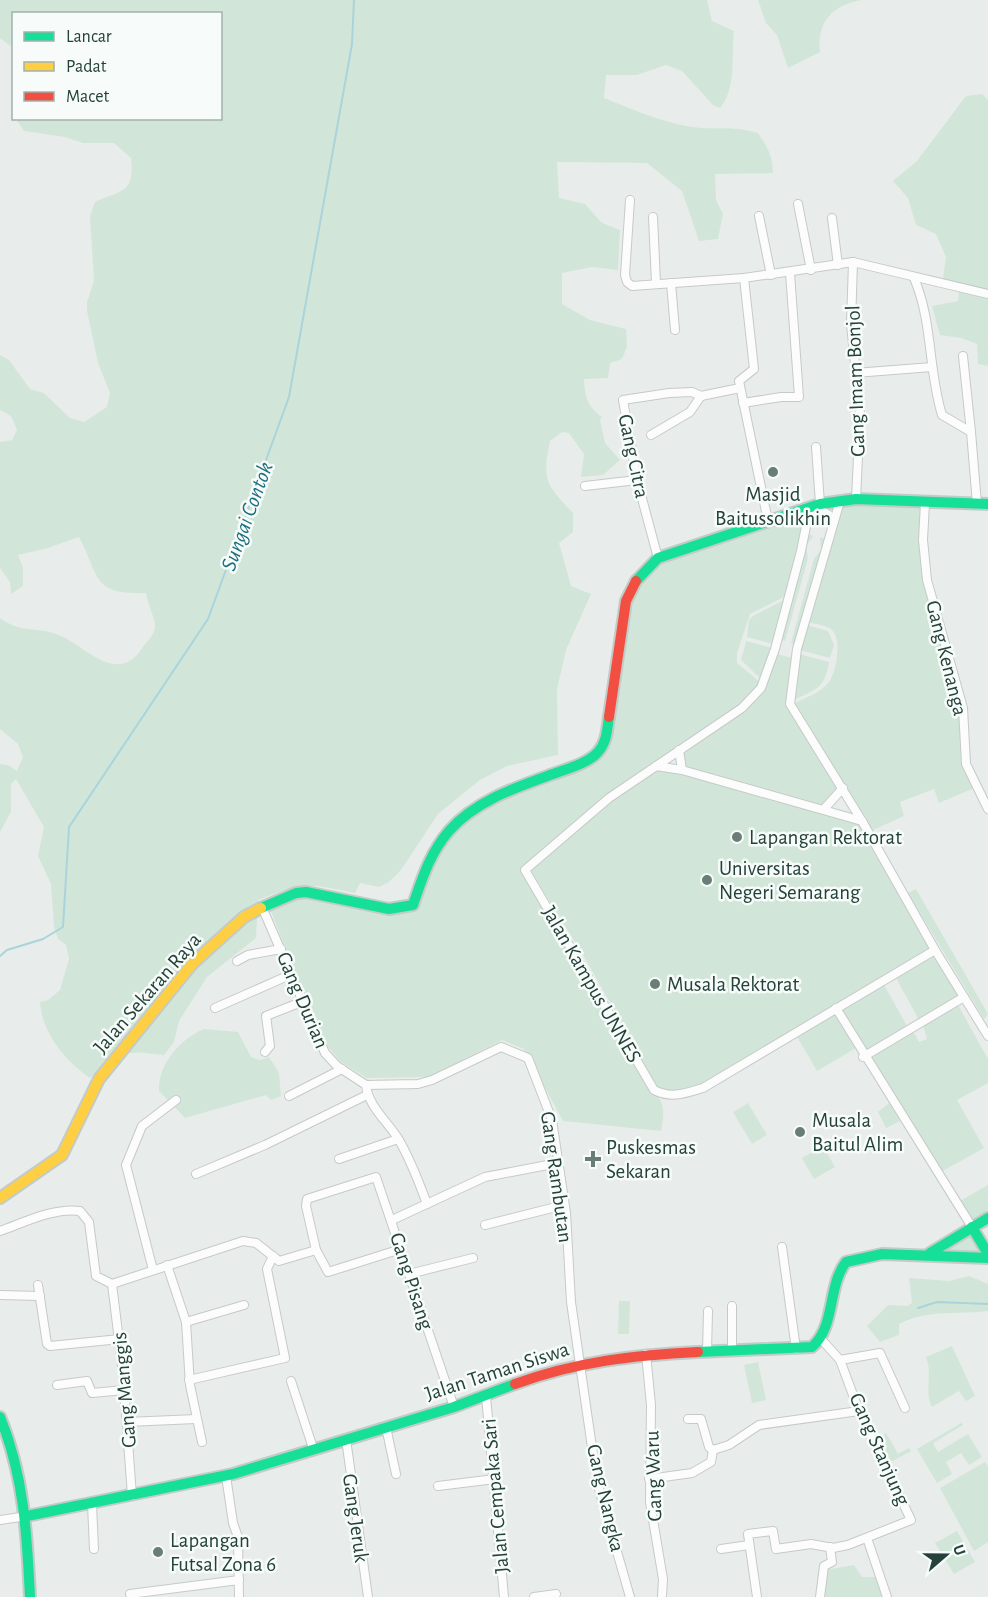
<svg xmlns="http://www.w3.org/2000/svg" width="988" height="1597" viewBox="0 0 988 1597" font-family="'Alegreya Sans',sans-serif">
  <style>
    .green { fill: #d1e6d8 }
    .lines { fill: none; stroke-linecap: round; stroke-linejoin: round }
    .stream { stroke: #a9d4db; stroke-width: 2 }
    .street-casing { stroke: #c5cac8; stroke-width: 10 }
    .fast-casing { stroke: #c3cbc8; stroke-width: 14 }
    .slow-casing { stroke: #c3cbc8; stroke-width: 14 }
    .jam-casing { stroke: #c3cbc8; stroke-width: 14 }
    .street { stroke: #fcfcfc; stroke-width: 8 }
    .fast { stroke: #16e098; stroke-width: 10 }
    .slow { stroke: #ffcf43; stroke-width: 10 }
    .jam { stroke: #f24e42; stroke-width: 10 }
    .poi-dot { fill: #697e78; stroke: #f7fbf9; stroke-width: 2 }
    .labels { text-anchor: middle; stroke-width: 5; stroke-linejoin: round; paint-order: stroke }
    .street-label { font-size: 21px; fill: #24423a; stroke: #f7fbf9 }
    .poi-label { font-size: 21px; fill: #24423a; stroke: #f7fbf9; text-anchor: start }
    .water-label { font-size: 22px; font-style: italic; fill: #1c6f80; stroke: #f7fbf9 }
  </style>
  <rect width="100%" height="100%" fill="#e8edeb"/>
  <g class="green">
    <path d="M0,0H707L712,21L734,31C731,55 737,88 720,108L713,105L682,71L666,65L637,75H606L604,98C634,110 670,126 703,128C726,129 734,126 758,133C767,146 773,156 773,173L715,174L716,200L723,214L718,239L699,241L682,191L647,163L557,162L559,198L585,204L602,223L620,230L618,270L592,267L562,273V304L590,320L626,329L627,347L622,359L610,363L608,378L584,379C585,397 587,406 602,417L600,420L605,443L620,460L603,475L581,477L584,454L569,433L562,432L550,441C542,481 546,484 573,513V532L559,543L571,586L591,594L566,650L557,689L558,755L507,766L480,780L438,814L401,870L389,882L379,887L360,883L355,893C310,883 302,882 258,900L256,938L207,977L179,1021L174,1042L164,1055C125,1050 118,1051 90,1078C65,1061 42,1033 40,1002L48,1000L60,990L69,959L66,945L58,939L54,927L51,884L38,856L44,827L16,779L11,784V812L0,832V764L8,765L17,771L23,757L18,744L0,729V618C22,634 35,626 56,634C85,644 117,688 143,647C147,641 154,635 155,628C156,619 147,604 146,593C91,595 100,576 79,537L48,548L18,555L23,568V586L11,594L10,582L0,568V442L12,440L17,430L11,416L0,410V355L9,360L30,389L44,393L70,418L84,422L107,407L110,393L98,363L87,311V302L94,281L90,216L95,202C121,190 135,194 131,158L114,143H83L65,137L24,131L16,119L220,118V14H14L13,111L12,47L0,38Z"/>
    <path d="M758,0H862C832,5 817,22 820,52L788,68L777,35L766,23Z"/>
    <path d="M982,94L988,100V366L978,364L977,344L961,338L940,335L932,306L958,301L960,283L943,279L946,257L936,234L916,225L908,198L893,181L917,161L966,96Z"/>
    <path d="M845,503L920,506L925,587L961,713V758L974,788L939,803L934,789L900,802L904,816L871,831L793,704C804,698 821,693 829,682C836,672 843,639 831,629C825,625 815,624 808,622L841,507Z"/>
    <path d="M806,513L788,595L750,614L737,653V663L761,683L740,706L606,798L523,869L653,1091C666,1103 664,1115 661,1131L563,1121L524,1049L502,1040L428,1077L367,1078L341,1062L320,1038L269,906L305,894L412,908C423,883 434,852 454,831C492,793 552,777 600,755L630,602L636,589L660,561Z"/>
    <path d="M807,534L813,536L806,546L808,558L785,641L780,640Z"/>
    <path d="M820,537L826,539L795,645L791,643L814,559L821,550Z"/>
    <path d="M786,599L773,644L747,637L749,620L753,616Z"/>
    <path d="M807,625L828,631L834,645L830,658L800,650Z"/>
    <path d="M746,641L772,648L762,680L741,660Z"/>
    <path d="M777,654L792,658L787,705L840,788L824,807L684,768L681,750L745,708Z"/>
    <path d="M799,654L829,662C825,689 816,689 792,701Z"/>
    <path d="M656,768L681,771L861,822L932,950L702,1085L679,1093L658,1088L586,960L530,869L610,800Z"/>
    <path d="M916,889L988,1014L984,1019L908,893Z"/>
    <path d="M934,954L960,996L919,1020L895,976Z"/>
    <path d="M883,983L908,1028L864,1053L839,1009Z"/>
    <path d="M958,1005L988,1059V1083L957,1100L984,1148L939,1173L868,1060L910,1032L915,1034L919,1042L927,1039L923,1025Z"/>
    <path d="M835,1012L856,1048L817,1071L796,1035Z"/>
    <path d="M204,1029L238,1032L251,1057L260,1060L269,1057L279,1073L281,1096L271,1100L266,1095L185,1118L159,1091C158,1064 180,1039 204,1029Z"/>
    <path d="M748,1103L767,1135L752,1144L733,1112Z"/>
    <path d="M889,1103L900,1121L886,1128L878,1112Z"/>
    <path d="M823,1146L835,1167L814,1179L802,1158Z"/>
    <path d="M988,1185V1216L974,1223L958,1202Z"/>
    <path d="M971,1231L986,1255L937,1253L953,1247Z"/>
    <path d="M969,1276L988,1284V1311C957,1315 928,1309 899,1324V1335L880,1342L867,1326L888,1305L907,1306L912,1303L909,1278L949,1281Z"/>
    <path d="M619,1301H630L629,1334H618Z"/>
    <path d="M952,1346L975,1396L966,1401L959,1391L932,1407C924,1391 933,1374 926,1357Z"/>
    <path d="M758,1362L766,1400L752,1403L744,1365Z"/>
    <path d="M961,1423L963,1425L933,1443L938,1452L968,1434L982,1457L969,1465L961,1453L946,1462L952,1474L937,1483L917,1449Z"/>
    <path d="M886,1433L898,1454L909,1448L911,1451L889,1463L878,1439Z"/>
    <path d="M985,1462L988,1467V1542L974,1551L940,1488Z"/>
    <path d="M957,1531L975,1562L954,1574L935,1543Z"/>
    <path d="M854,1565L862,1577H877L882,1597H823L825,1570Z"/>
  </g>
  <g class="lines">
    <g class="stream">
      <path d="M0,956L7,950L43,939L63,927L69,827L208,619L289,397L352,44L354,0"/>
      <path d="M918,1308L937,1302L988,1304"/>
    </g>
    <g class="street-casing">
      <g id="street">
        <path d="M630,200L625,275L627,282L632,286L744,278L853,262L988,294"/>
        <path d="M798,204L811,270"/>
        <path d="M759,216L771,275"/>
        <path d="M653,217L656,283"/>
        <path d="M832,218L838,265"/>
        <path d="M853,262L851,324L860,414L856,499"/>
        <path d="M744,278L754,369L739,381L768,521"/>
        <path d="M914,278C933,322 928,370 942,415L971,432L977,504"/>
        <path d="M671,283L675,330"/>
        <path d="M963,356L971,432"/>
        <path d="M855,373L932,367"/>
        <path d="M743,403L781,397H799L790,273"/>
        <path d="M651,435L690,412L701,396"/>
        <path d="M816,447L820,504"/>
        <path d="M585,486L637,480"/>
        <path d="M840,501L797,649L790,704L862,821L935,950L988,1036"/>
        <path d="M925,503L923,540L927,580L963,708L966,764L988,809"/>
        <path d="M810,507L801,551L775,649L761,688L742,708L609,798L525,870L654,1090C671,1099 686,1093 703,1088L935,950"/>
        <path d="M808,519L813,514L822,511L829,515L832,524"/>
        <path d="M658,558L637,480L623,400L669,393L692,392L701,396L740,388"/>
        <path d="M679,750L682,770"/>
        <path d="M656,766L682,770L862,821"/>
        <path d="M824,809L843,788"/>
        <path d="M262,907L325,1053L337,1066L366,1085C368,1106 388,1122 399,1140C411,1161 419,1182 427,1204"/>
        <path d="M237,961L248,955L281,949"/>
        <path d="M215,1008L292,974"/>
        <path d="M836,1008L972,1227"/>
        <path d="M265,1052L270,1046L266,1016L304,1001"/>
        <path d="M863,1057L964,997"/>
        <path d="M366,1085L418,1084L432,1080L501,1047L528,1058L552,1120L566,1213L571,1302L597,1482L630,1597"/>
        <path d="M289,1096L342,1069"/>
        <path d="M339,1159L398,1139"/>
        <path d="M196,1174L265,1145L367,1095"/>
        <path d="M392,1220L485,1177L558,1163"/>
        <path d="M485,1225L564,1205"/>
        <path d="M0,1231C23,1223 55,1207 80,1211L89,1222L96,1276L112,1284L243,1241L256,1243L279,1261L316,1250L328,1272L401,1249"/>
        <path d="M782,1247L796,1349"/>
        <path d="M316,1250L306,1206L307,1199L376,1177L454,1407"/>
        <path d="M167,1265L186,1322L190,1385L202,1442"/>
        <path d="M153,1270L126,1165L142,1126L176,1100"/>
        <path d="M409,1274L473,1258"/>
        <path d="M112,1284L123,1373L132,1496"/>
        <path d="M38,1285L47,1344L50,1346L120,1339"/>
        <path d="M0,1295L40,1296"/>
        <path d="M732,1306V1351"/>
        <path d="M186,1322L244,1305"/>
        <path d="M707,1352L708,1311"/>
        <path d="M646,1354L651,1405L650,1502L663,1579L662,1597"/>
        <path d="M840,1360L880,1353L905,1408"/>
        <path d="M189,1380L285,1358L267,1269L273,1256"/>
        <path d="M291,1381L313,1448"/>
        <path d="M57,1385L87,1381L92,1393L125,1390"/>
        <path d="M486,1396L504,1597"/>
        <path d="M688,1419H701L709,1447L713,1450"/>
        <path d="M127,1422L196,1419"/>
        <path d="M386,1427L396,1474"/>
        <path d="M346,1439L368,1597"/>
        <path d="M226,1476L233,1523L238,1537L239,1597"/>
        <path d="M649,1479L692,1473L711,1462L713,1450L729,1445L759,1425L859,1411"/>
        <path d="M438,1486L495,1479"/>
        <path d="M92,1504L94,1549"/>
        <path d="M0,1520L27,1516"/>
        <path d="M867,1538L887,1597"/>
        <path d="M721,1549L749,1545"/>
        <path d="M130,1594L239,1580"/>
        <path d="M534,1597L556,1594"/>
        <path d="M757,1597L748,1534L773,1531L776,1549L811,1544L833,1548L848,1545L911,1520L859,1411L840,1360L821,1339"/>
        <path d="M820,1597L824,1566L832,1562L830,1547"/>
      </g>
    </g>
    <g class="fast-casing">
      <g id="fast">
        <path d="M636,581L658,558L820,504L856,499L988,504"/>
        <path d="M261,908L296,893L306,892L389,909L413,905C422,879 430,853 449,831C475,801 517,787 553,774C567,769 589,763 598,752C607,742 607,730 609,717"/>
        <path d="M972,1227L988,1254"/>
        <path d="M930,1253L988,1218"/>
        <path d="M698,1352L812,1347C836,1326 827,1287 846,1262L882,1254L988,1258"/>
        <path d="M0,1417C24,1475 27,1535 30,1597"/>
        <path d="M27,1516L233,1474L454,1407L515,1384"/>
      </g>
    </g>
    <g class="slow-casing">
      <path id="slow" d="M0,1198L62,1155L99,1079L192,964L244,917L261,908"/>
    </g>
    <g class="jam-casing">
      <g id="jam">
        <path d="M609,717L626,601L636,581"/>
        <path d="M515,1384C575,1362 634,1355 698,1352"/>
      </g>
    </g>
    <use href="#street" class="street"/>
    <use href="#fast" class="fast"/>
    <use href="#slow" class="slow"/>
    <use href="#jam" class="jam"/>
  </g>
  <g class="poi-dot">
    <circle cx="773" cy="472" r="6"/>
    <circle cx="737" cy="837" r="6"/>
    <circle cx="707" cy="880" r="6"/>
    <circle cx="655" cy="984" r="6"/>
    <circle cx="800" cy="1132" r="6"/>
    <path d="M590 1150h6v6h6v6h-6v6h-6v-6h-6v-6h6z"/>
    <circle cx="158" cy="1552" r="6"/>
  </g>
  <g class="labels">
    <g class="street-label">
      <text transform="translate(855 381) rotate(-92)" y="7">Gang Imam Bonjol</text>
      <text transform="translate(634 456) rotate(78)" y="7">Gang Citra</text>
      <text transform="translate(947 658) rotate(76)" y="7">Gang Kenanga</text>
      <text transform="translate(592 984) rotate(60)" y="7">Jalan Kampus UNNES</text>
      <text transform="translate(147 993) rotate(-49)" y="7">Jalan Sekaran Raya</text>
      <text transform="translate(303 1000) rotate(67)" y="7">Gang Durian</text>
      <text transform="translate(557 1177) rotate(82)" y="7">Gang Rambutan</text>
      <text transform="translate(412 1281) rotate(72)" y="7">Gang Pisang</text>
      <text transform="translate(497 1371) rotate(-18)" y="7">Jalan Taman Siswa</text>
      <text transform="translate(124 1390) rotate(-95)" y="7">Gang Manggis</text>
      <text transform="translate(880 1449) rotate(66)" y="7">Gang Stanjung</text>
      <text transform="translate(653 1476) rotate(-92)" y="7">Gang Waru</text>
      <text transform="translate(495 1496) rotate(-95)" y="7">Jalan Cempaka Sari</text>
      <text transform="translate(606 1498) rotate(77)" y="7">Gang Nangka</text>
      <text transform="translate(356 1518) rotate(82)" y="7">Gang Jeruk</text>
    </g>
    <g class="poi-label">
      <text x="773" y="501" text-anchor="middle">Masjid<tspan x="773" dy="24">Baitussolikhin</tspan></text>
      <text x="749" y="844">Lapangan Rektorat</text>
      <text x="719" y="875">Universitas<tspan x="719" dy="24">Negeri Semarang</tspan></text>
      <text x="667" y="991">Musala Rektorat</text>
      <text x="812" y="1127">Musala<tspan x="812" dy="24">Baitul Alim</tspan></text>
      <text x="606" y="1154">Puskesmas<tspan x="606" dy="24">Sekaran</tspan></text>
      <text x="170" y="1547">Lapangan<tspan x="170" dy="24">Futsal Zona 6</tspan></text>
    </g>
    <g class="water-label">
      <text transform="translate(246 516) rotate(-70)" y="8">Sungai Contok</text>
    </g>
  </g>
  <rect x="12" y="12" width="210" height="108" fill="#f7fbf9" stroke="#a3b1ad" stroke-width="1.5"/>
  <rect x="24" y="32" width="30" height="9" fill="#16e098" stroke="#a3b1ad" stroke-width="1.5"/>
  <text x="66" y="42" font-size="18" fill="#24423a">Lancar</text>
  <rect x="24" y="62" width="30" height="9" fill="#ffcf43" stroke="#a3b1ad" stroke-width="1.5"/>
  <text x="66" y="72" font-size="18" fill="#24423a">Padat</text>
  <rect x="24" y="92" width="30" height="9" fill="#f24e42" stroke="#a3b1ad" stroke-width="1.5"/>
  <text x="66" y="102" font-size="18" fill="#24423a">Macet</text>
  <g transform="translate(946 1555) rotate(70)" stroke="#f7fbf9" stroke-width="4.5" paint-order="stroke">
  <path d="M0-4.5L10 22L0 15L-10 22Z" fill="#24423a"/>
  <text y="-9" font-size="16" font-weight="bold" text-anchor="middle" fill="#24423a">U</text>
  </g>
</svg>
